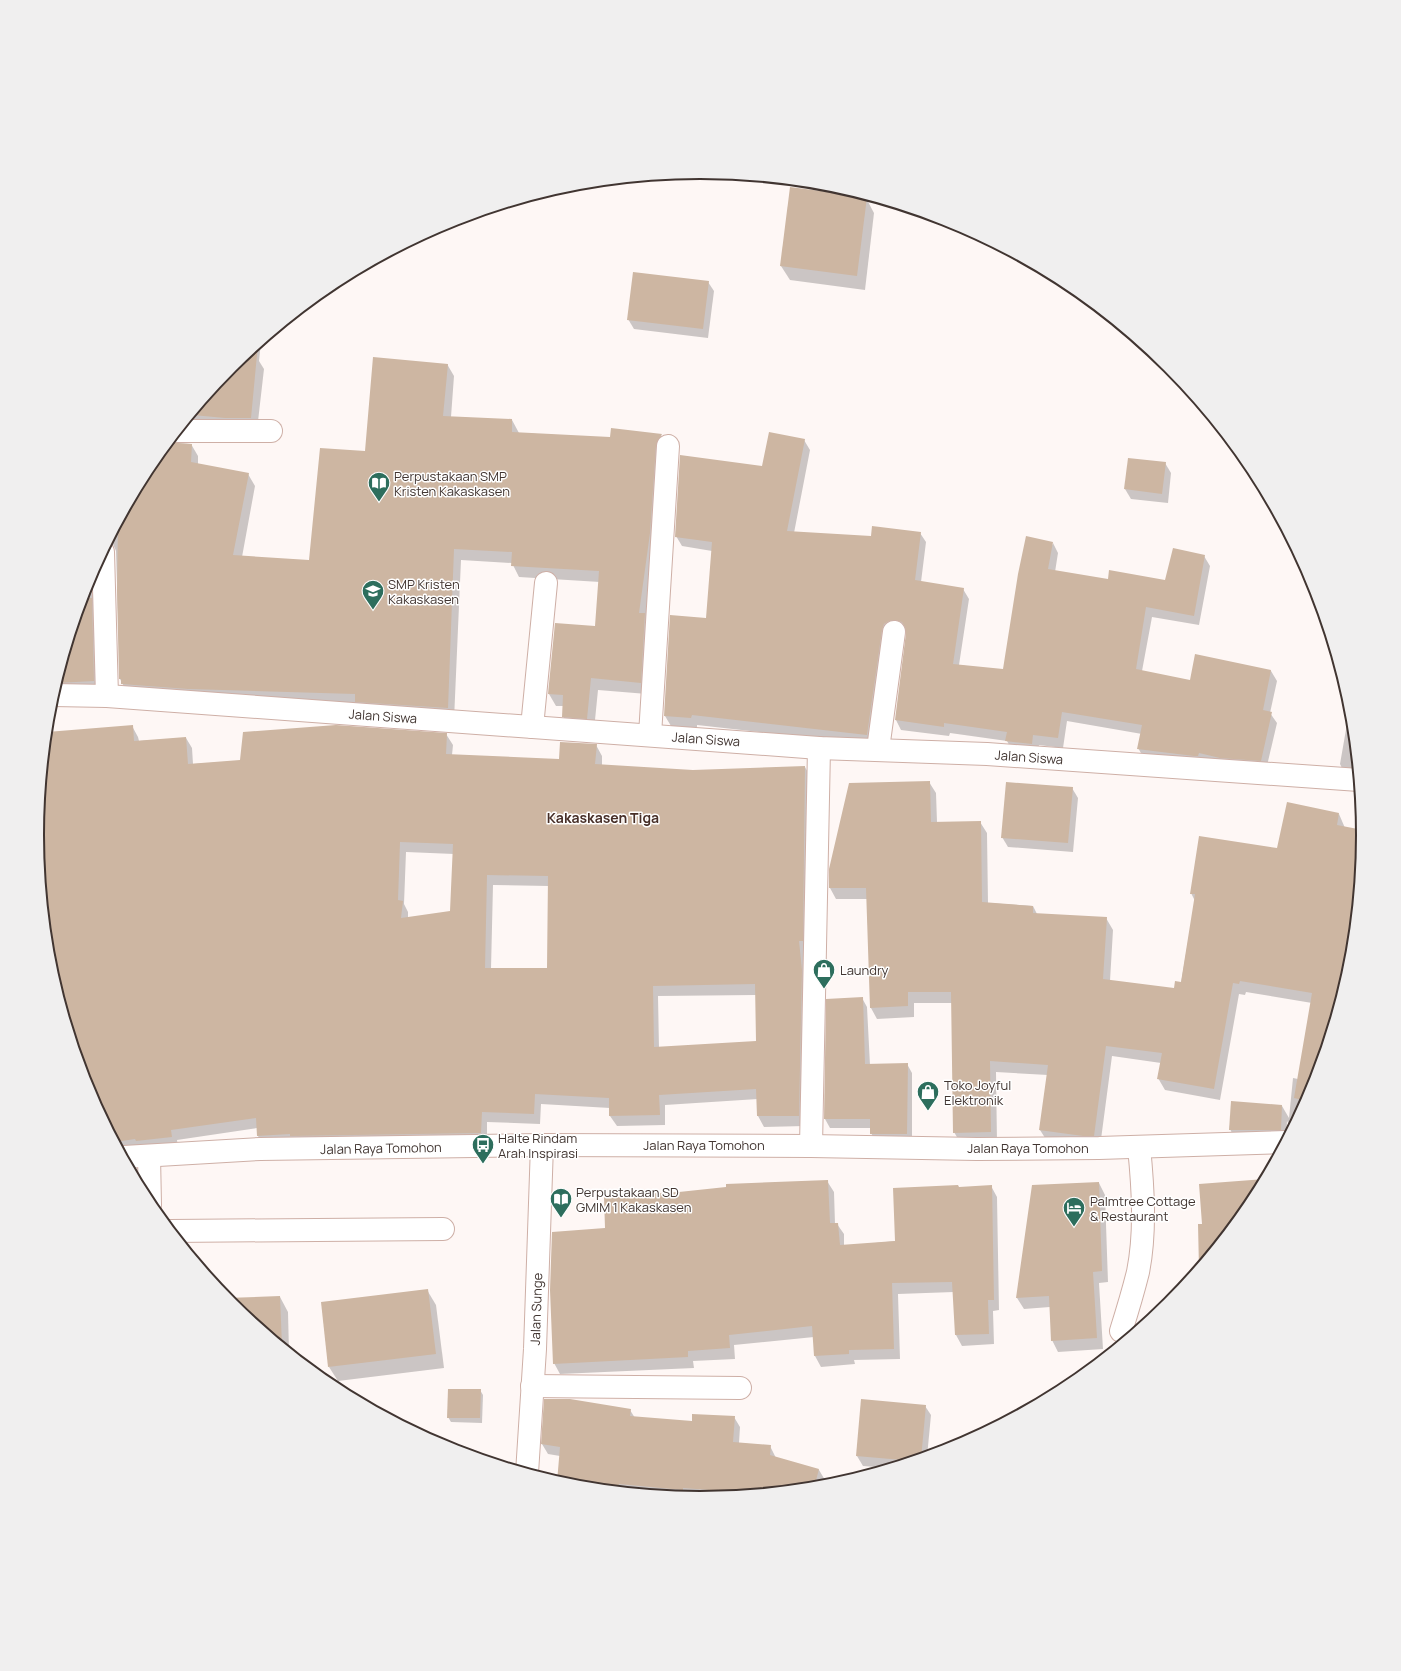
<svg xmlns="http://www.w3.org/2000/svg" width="1401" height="1671" viewBox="0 0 1401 1671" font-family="Manrope,sans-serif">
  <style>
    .shadow { fill: #0003; fill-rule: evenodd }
    .building { fill: #cdb6a2; fill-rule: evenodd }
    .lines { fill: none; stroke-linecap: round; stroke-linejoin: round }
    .minor-casing { stroke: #ceafa6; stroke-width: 24 }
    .highway-casing { stroke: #ceafa6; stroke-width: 24 }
    .minor { stroke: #fff; stroke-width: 22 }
    .highway { stroke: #fff; stroke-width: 22 }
    .labels { text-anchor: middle; stroke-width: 3; stroke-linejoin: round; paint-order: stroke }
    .poi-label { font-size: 13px; fill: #413531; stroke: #fff; text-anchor: start }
    .street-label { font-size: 13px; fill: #413531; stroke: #fff }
    .neighbourhood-label { font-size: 14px; font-weight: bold; fill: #472f28; stroke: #fff }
    .rim { fill: none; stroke: #413531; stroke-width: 2 }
  </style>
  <rect width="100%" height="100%" fill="#fef7f5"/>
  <g class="shadow">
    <path d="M866,198L874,213L865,290L790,280L781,266Z"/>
    <path d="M708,282L714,291L708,338L634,329L628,319Z"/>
    <path d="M261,342L259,361L264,369L257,430L174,436L231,366Z"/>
    <path d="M447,364L454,376L451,417L512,420L519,433L611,438L612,429L661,435L668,447L647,694L598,690L594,730L569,728L563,716V706H556L549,694L596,627L600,582L519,577L512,563L461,560L454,720L129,696L120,679L116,551L113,544L114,533L149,467L174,436L172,443L191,444L198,456V465L248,474L255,486L242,557L310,561L366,452Z"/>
    <path d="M804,440L810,450L794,533L872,537L920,533L926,542L921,582L963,589L969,599L959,665L1004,671L1053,543L1058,553L1055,572L1108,580L1166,582L1204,556L1210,566L1199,625L1152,617L1142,671L1191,681L1271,671L1277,681L1270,713L1277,723L1266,770L1144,758L1138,748L1142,734L1067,721L1063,748L1039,745L1037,754L1012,750L1007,741L950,733L949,736L901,730L896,720L907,632L902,629L873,745L697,725V728L671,726L665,716L671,616L707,619L712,551L682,546L676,536L763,467Z"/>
    <path d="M1165,463L1171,473L1168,503L1131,499L1125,489Z"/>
    <path d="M90,576L98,626L100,691L53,694Z"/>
    <path d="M1348,695L1351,706L1359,780L1347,778L1340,764L1348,718L1344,712Z"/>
    <path d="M132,726L138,737L139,741L186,738L192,748L193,764L241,761L446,734L453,745L452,755L560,760L596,745L602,756V766L693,771L805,767L811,778L805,1126L764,1127L758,1116V1099L665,1105V1125L617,1126L610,1116V1108L541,1104L540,1124L487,1122V1144L264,1147L258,1136L257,1128L177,1140L178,1147L121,1152L87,1089L50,965L37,835L47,731L48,733ZM406,852L454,854L451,912L408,918V912L404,904ZM493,885L549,886L548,969H491ZM756,995L757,1042L659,1048L658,996Z"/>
    <path d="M929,782L936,793L937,822H980L987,833L988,903L1033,906L1037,914L1106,918L1113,930L1110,981L1175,989L1181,983L1195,901L1191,893L1278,849L1339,814L1345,828L1364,832L1351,965L1313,1090L1292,1130L1287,1121L1286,1139H1235L1230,1129L1282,1106L1289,1118L1293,1078L1298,1079L1312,1003L1246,992L1245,995L1239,994L1220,1100L1165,1090L1158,1078L1161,1063L1112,1056L1100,1147L1047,1141L1040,1130L1048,1075L996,1072L997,1143L961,1144L954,1132L952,1003H914V1017L877,1019L871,1008L867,899H836L830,888V869Z"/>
    <path d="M1072,788L1078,798L1073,852L1008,847L1002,837Z"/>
    <path d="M862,998L867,1007L870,1065L907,1064L912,1073V1142H876L871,1133V1128H830L825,1119Z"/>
    <path d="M1265,1180L1252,1204L1200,1268L1203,1225L1200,1185Z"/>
    <path d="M827,1181L834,1192L835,1224H837L844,1234V1246L896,1241L959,1188L991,1186L997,1197L999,1310L993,1311L994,1344L962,1346L956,1335L954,1292L898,1294L900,1359L854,1360L855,1364L821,1367L815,1356L814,1337L734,1345L735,1359L693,1361L694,1368L560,1374L554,1363L606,1229L642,1197Z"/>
    <path d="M1099,1183L1105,1195L1108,1282L1099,1283L1103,1349L1058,1352L1052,1340L1050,1307L1024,1309L1017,1298L1033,1186Z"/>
    <path d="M427,1290L436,1305L444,1368L338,1381L329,1367Z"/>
    <path d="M280,1297L288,1312L289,1352L226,1299Z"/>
    <path d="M480,1390L483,1395L482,1423L451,1422L448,1417Z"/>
    <path d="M925,1406L931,1415L927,1457L890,1468L863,1466L857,1456Z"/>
    <path d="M630,1410L635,1418L692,1423L734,1417L740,1427L739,1443L770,1446L776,1458L819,1470L825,1480L823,1487L700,1499L571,1486L558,1482L560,1456L548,1454L542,1444Z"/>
    <path d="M931,1449L950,1450L931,1456Z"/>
  </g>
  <g class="building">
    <path d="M790,187L867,197L857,276L780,266Z"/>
    <path d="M633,272L709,281L703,329L627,320Z"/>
    <path d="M258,344L251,418H225L193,415V418H189L232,366Z"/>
    <path d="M373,357L448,364L443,416L512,419V432L610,437L611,428L662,434L656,445L650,533L639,613H645L641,683L591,678L587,719L562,717L563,695L548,694L555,623L595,626L599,571L511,566L512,552L454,549L448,708L355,702V694L188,689L121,684V679H119L117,590L118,524L149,467L170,441L178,443L192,444L191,462L249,473L233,555L309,560L320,448L365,451Z"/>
    <path d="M769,432L805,439L787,531L871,536L872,526L921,532L915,580L964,588L953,664L1003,669L1018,574L1026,536L1053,542L1048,569L1108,579L1109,570L1165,580L1173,548L1205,555L1194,616L1146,607L1136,669L1190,680L1195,654L1271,670L1263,710L1272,712L1261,761L1220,758L1199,753L1198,756H1194L1137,749L1142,725L1062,712L1058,738L1033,735L1032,744L1005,741L1007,732L944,723V727L895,720L906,633L905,627L902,622L895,620L889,621L884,624L882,630L867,735L692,715L691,718L664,716L670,615L706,618L712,542L675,537L680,455L762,466Z"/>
    <path d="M1128,458L1166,462L1162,494L1124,489Z"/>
    <path d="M82,598H92L94,681L57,683Z"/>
    <path d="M133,725L134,741L186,737L188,764L240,760L243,732L336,725L447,733L446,754L559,759L560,742L597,744L595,764L693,770L805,766L803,941H799L802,970L799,1116H757L756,1089L659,1095L660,1115L609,1116V1098L535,1094L534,1114L482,1112L481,1133L290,1136V1134L257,1136L256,1118L171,1130L172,1137L136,1141L135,1139L115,1142L87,1089L50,965L37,835L47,732ZM400,842L453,844L450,911L401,918L403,901L398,900ZM487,875L548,876L547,968H485ZM755,984L756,1041L654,1047L653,986Z"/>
    <path d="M930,781L931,822L981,821L982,902L1033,906V913L1107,917L1103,979L1174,988L1175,981L1181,982L1195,894H1190L1199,836L1277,848L1287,802L1339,813L1337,825L1363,830L1351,965L1313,1090L1307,1101L1294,1098L1312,993L1240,981L1239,984L1233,983L1214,1089L1157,1079L1162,1053L1106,1046L1094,1136H1083L1039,1130L1048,1065L990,1061L991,1132L953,1133L951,992H908V1006L870,1008L866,888H829V869L849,783Z"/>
    <path d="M1006,782L1073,787L1068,843L1001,838Z"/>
    <path d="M863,997L865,1064L908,1063L907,1134H870V1119H824L826,999Z"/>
    <path d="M1231,1101L1282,1105L1281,1130H1229Z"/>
    <path d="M1265,1179L1252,1204L1199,1269L1198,1224H1202L1199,1184Z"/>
    <path d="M828,1180L830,1223H838L840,1245L895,1241L893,1188L958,1185L959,1187L992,1185L994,1300H988L989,1334L955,1335L952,1282L892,1283L894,1349L849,1350V1354L814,1356L812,1326L729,1335L730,1348L688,1351V1357L553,1364L550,1290L552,1232L605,1228L604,1197L641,1196V1194L679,1192L726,1187V1184Z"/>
    <path d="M1099,1182L1102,1271L1093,1272L1097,1338L1051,1341L1049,1296L1016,1298L1032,1185Z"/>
    <path d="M428,1289L436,1354L328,1367L321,1302Z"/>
    <path d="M280,1296L282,1346L231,1304L226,1298Z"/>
    <path d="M448,1389H481L480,1418H447Z"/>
    <path d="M544,1399H570L631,1409L630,1416L692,1421V1414L735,1416L733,1442L771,1445L770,1455L819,1469L814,1488L736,1496V1492L683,1488V1490L619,1484L618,1491L571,1486L557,1482L560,1447L541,1444Z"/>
    <path d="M861,1399L926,1405L921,1459L914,1461L856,1456Z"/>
  </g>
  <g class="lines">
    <g class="minor-casing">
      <g id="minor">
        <path d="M178,431H271"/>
        <path d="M103,552L107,696"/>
        <path d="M53,695L107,696L819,748L987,754L1359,780"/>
        <path d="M532,727L546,583"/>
        <path d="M650,735L668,446"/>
        <path d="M878,749L894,632"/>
        <path d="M811,1146L819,748"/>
        <path d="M149,1156L150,1205"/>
        <path d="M170,1231L443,1229"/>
        <path d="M1121,1331C1127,1312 1133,1292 1138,1272C1146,1232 1143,1187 1139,1147"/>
        <path d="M532,1386L740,1388"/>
        <path d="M527,1473L535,1349L542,1145"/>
      </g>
    </g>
    <g class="highway-casing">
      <path id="highway" d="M124,1157L260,1149L542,1145L811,1146L977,1149L1099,1148L1286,1142"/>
    </g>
    <use href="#minor" class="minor"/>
    <use href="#highway" class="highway"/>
  </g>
  <defs>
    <g id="library-pin" transform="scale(1.15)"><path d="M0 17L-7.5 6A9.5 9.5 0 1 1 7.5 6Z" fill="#2d6e5d" stroke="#fff"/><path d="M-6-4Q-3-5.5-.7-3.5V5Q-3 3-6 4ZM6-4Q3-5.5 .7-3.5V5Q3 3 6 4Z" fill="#fff"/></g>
    <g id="school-pin" transform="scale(1.15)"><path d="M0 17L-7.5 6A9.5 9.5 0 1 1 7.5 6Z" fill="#2d6e5d" stroke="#fff"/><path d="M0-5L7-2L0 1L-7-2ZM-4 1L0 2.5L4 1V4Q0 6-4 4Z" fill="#fff"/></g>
    <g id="shop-pin" transform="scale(1.15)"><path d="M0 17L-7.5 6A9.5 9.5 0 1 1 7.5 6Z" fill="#2d6e5d" stroke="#fff"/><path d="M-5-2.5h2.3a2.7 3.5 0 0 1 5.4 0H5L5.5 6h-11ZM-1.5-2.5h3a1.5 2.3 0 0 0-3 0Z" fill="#fff"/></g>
    <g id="bus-pin" transform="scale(1.15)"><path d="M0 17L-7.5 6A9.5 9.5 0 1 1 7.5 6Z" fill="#2d6e5d" stroke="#fff"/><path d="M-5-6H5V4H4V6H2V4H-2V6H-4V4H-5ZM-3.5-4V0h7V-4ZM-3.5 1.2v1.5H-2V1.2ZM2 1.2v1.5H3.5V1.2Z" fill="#fff"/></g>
    <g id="hotel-pin" transform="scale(1.15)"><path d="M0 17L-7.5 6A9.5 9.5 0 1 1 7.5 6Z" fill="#2d6e5d" stroke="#fff"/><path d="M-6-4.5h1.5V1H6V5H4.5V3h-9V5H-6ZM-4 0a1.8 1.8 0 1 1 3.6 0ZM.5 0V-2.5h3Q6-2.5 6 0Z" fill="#fff"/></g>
  </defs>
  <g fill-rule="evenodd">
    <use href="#library-pin" x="379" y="483"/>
    <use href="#school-pin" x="373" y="591"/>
    <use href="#shop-pin" x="824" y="970"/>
    <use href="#shop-pin" x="928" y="1092"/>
    <use href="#bus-pin" x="483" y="1145"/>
    <use href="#library-pin" x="561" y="1199"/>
    <use href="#hotel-pin" x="1074" y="1208"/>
  </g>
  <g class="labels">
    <g class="poi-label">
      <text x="394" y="481">Perpustakaan SMP<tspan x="394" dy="15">Kristen Kakaskasen</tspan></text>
      <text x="388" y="589">SMP Kristen<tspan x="388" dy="15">Kakaskasen</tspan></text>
      <text x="840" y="975">Laundry</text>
      <text x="944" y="1090">Toko Joyful<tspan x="944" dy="15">Elektronik</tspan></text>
      <text x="498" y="1143">Halte Rindam<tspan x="498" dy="15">Arah Inspirasi</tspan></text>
      <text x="576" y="1197">Perpustakaan SD<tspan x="576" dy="15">GMIM 1 Kakaskasen</tspan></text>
      <text x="1090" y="1206">Palmtree Cottage<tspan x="1090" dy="15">&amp; Restaurant</tspan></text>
    </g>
    <g class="street-label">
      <text transform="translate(383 716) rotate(4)" y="5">Jalan Siswa</text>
      <text transform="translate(706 739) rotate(4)" y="5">Jalan Siswa</text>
      <text transform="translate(1029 757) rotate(4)" y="5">Jalan Siswa</text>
      <text x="704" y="1150">Jalan Raya Tomohon</text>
      <text transform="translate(381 1148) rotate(-1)" y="5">Jalan Raya Tomohon</text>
      <text x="1028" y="1153">Jalan Raya Tomohon</text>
      <text transform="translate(536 1309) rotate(-88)" y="5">Jalan Sunge</text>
    </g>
    <g class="neighbourhood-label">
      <text x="603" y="823">Kakaskasen Tiga</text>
    </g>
  </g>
  <path d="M0 0H1401V1671H0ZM44 835a656 656 0 1 1 1312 0a656 656 0 1 1-1312 0Z" fill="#f0efef" fill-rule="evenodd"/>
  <path class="rim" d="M44 835a656 656 0 1 1 1312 0a656 656 0 1 1-1312 0Z"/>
</svg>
